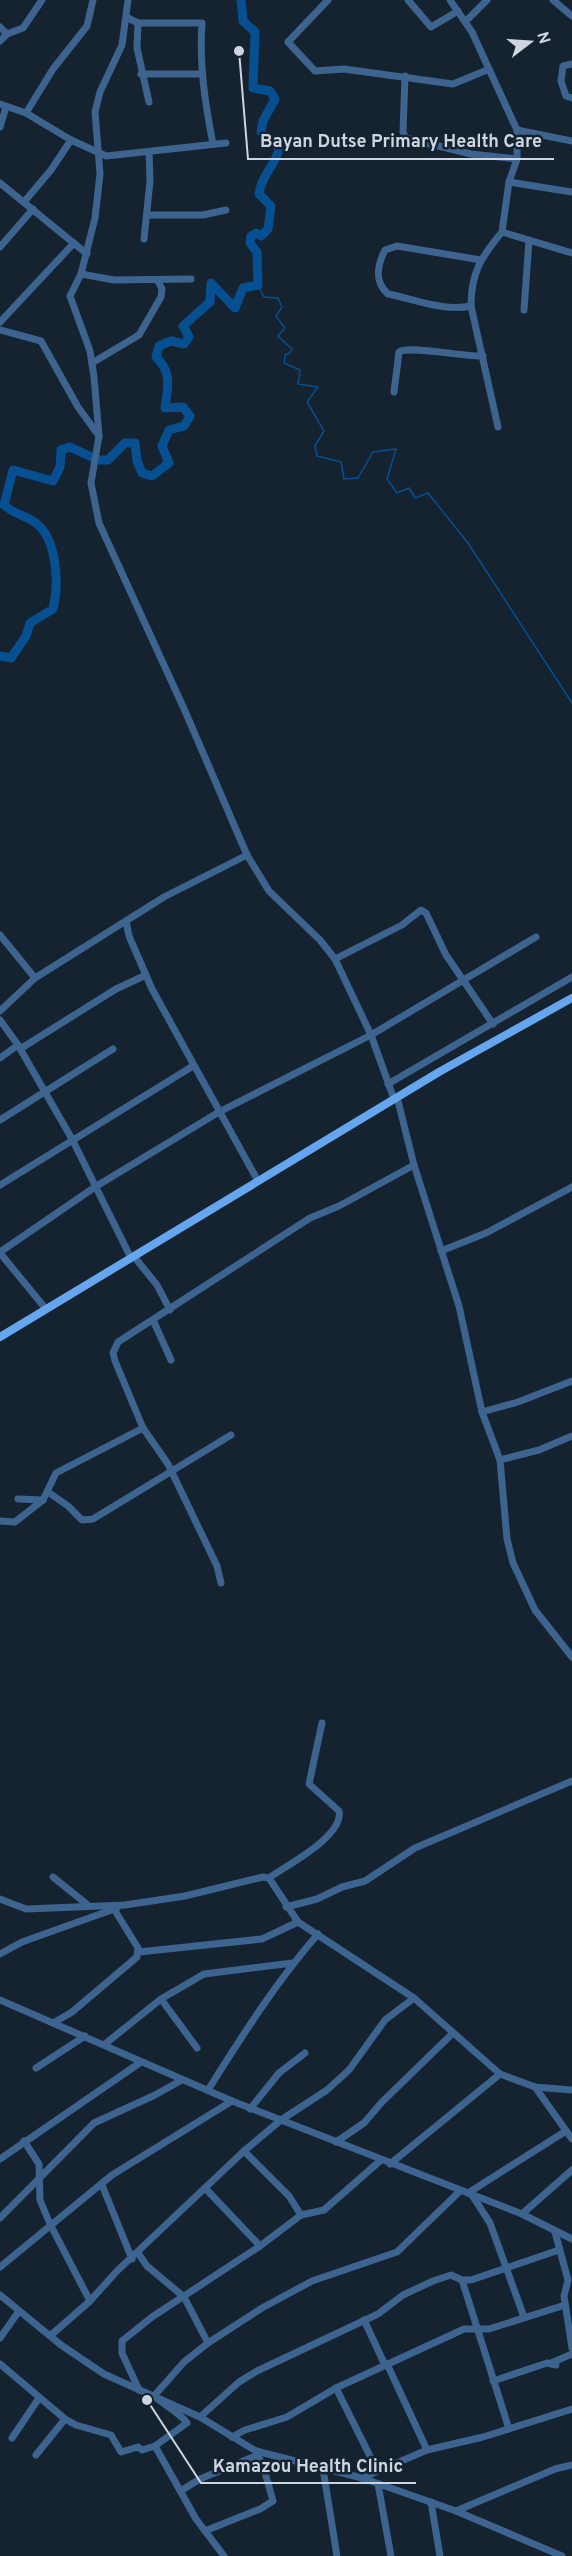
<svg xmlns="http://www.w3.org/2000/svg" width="572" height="2556" viewBox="0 0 572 2556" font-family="Overpass,sans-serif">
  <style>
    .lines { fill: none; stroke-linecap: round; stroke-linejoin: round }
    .stream { stroke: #064f90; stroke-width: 1.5 }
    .river { stroke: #064f90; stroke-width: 9 }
    .minor { stroke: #3d638f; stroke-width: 7 }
    .major { stroke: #65a6ee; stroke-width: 8 }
    .leader { fill: none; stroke: #cdd6e0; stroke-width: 2 }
    .callout-dot { fill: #cdd6e0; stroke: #152230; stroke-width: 2 }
    .callout-label { font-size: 18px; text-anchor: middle; font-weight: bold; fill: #cdd6e0; stroke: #152230; stroke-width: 5; stroke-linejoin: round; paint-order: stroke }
  </style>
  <rect width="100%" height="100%" fill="#152230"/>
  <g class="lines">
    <path class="stream" d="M258,285L264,297L278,298L282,307L276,316L285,328L278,336L292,349L290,353L285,355L284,363L300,370L298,384L318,387L307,402L324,431L315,446L317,456L341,462L344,479L358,478L373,452L396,449L387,479L397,493L409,488L415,498L428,493L468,543L572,703"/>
    <path class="river" d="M0,656L11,658L26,636L30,623L53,609C59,585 58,536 33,521C23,515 14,514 4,505L13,470L53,481L60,467L61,450L70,447L98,460H108L125,443H135L137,461L142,473L152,476L169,463L162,446L169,430L184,426L190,416L183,407L165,408C168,387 172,372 156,357L159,346L171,341L184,344L189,337L183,326L210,302L211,283L235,308L243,288L258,285L257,252L250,243L251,236L256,233L261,236L268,229L271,206L259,194C262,173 277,164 279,148L261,132L263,121L275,99L270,91L253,88L255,32L243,21L241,0"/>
    <g class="minor">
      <path d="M128,0L122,45L100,92L95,112L100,174L95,218L81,274L70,296L90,351L94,377L99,436L91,483L99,523L185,711L247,855L269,891L320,940L335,959L371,1035L394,1099"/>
      <path d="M328,0L288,42L315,71L344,69L453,84L487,70"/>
      <path d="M408,0L431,27L458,11"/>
      <path d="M450,0L472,32L517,130V159L509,182L502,232L572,253"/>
      <path d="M553,0L572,16"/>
      <path d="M128,18L138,23H202C199,64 205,103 213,144"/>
      <path d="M466,21L487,0"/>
      <path d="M138,23L137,48L149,102"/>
      <path d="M0,27L7,34"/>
      <path d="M0,41L7,34L23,28L42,0"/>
      <path d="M572,64L563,66L561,81L566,96L572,98"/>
      <path d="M141,74H201"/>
      <path d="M405,76L403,132L406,138L471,154L517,159"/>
      <path d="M0,104L26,113L71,140L106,156L226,143"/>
      <path d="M26,113L53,69L87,26L93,0"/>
      <path d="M0,127L6,107"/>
      <path d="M517,130L572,141"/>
      <path d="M509,182L572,192"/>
      <path d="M0,183L87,254"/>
      <path d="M24,202L51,170L71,140"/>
      <path d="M148,215H203L226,210"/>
      <path d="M144,239L150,181L149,152"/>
      <path d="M0,247L33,209"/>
      <path d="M81,274L114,280L191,279"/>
      <path d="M471,306C444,312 414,299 388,294C373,281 378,264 385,250L397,246L481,260"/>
      <path d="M524,310L529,240"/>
      <path d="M0,322L74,243"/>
      <path d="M0,330L41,341L78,407L99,436"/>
      <path d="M92,363L139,335L161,297L162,289L158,281"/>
      <path d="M394,392L399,352C409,345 464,357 483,356"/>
      <path d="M498,427L471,306C471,273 481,257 502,232"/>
      <path d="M126,921L129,936L152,989L258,1181"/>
      <path d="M0,935L35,978"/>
      <path d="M335,959L402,925L421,910L426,913L446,955L493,1024"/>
      <path d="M0,1011L35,978L164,897L247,855"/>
      <path d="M0,1020L18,1045L72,1139L131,1258"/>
      <path d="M20,1049L116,989L146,975"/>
      <path d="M0,1058L18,1045"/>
      <path d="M388,1084L572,977"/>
      <path d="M398,1101L414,1165L459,1306L482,1412L500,1460L507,1539L513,1563L535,1610L572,1657"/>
      <path d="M0,1120L113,1049"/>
      <path d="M0,1185L193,1066"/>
      <path d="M441,1251L486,1233L572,1187"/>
      <path d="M0,1252L95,1187L219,1112L371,1035L536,937"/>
      <path d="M0,1253L46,1309"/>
      <path d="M136,1259L157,1285L170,1310"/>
      <path d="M153,1320L171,1360"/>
      <path d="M482,1412L518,1402L572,1381"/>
      <path d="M500,1460L539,1450L572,1436"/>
      <path d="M48,1492L68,1506L82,1520L93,1519L231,1435"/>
      <path d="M18,1499L43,1500"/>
      <path d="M0,1521L15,1522L43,1500L56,1473L143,1428"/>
      <path d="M221,1583L217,1566L168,1464L143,1428L115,1361L113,1353L118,1342L310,1218L339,1206L414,1165"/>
      <path d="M53,1877L89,1906"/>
      <path d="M269,1878C287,1865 344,1836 339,1811L309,1784L322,1723"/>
      <path d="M0,1899L26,1909L125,1905L185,1896L263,1877L269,1878L298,1922L414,1998L500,2074L535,2087L572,2090"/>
      <path d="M286,1907L317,1899L342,1887L365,1881L415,1848L572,1781"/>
      <path d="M139,1952L262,1939L298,1922"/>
      <path d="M0,1954L22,1942L117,1908"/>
      <path d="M161,1999L197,2048"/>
      <path d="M0,2000L232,2101L522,2214L572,2239"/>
      <path d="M55,2022L72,2012L137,1957L138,1948L114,1909"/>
      <path d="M105,2044L161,1999L204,1974L293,1963"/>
      <path d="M36,2068L85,2036"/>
      <path d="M535,2087L572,2139"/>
      <path d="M208,2090C242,2036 276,1982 318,1934"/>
      <path d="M250,2109L279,2073L305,2053"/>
      <path d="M24,2141L39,2164L40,2200L50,2224L90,2301"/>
      <path d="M336,2142L364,2123L382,2102L452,2034"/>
      <path d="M244,2151L289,2196L301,2215"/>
      <path d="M0,2159L141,2062"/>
      <path d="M390,2164L500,2074"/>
      <path d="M102,2185L132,2259"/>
      <path d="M205,2188L260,2246"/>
      <path d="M468,2193L566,2131"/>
      <path d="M472,2195L490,2223L524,2317"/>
      <path d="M522,2214L572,2170"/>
      <path d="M0,2218L94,2123L155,2095L182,2080"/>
      <path d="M555,2232L568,2280L564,2296L572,2348"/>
      <path d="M138,2253L147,2266L184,2297L208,2343"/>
      <path d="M0,2267L112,2175L232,2101"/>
      <path d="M462,2280L509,2429"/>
      <path d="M0,2295L61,2345L104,2374L200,2417L256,2451L362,2478L456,2511L562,2556"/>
      <path d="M364,2320L385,2365"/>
      <path d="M50,2336L90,2301L117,2271L244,2151L281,2120L327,2090L349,2070L385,2020L414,1998"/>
      <path d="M0,2338L19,2311"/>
      <path d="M551,2363L572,2354"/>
      <path d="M0,2364L65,2419L76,2425L111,2435L121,2452L138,2447L142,2450L155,2446L187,2423C178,2411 165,2406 154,2396L184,2362L208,2343L262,2308L312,2281L397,2252L460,2191"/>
      <path d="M387,2364L427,2450"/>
      <path d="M493,2381L547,2363L556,2365"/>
      <path d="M336,2388L377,2470"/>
      <path d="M139,2390L122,2353V2341L152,2317L260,2246L301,2215L324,2210L381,2160"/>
      <path d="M200,2417L239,2382L257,2371L378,2314L403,2295L433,2281L451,2275L462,2280H471L559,2250"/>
      <path d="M232,2437L245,2430L287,2417L336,2388L464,2329H489L565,2305"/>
      <path d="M12,2438L39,2398"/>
      <path d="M155,2446L196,2519L224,2556"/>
      <path d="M36,2455L65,2419"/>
      <path d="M323,2469L337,2556"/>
      <path d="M362,2478L427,2450L483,2437L572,2409"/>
      <path d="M378,2484L391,2556"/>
      <path d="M182,2490L200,2479L258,2455"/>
      <path d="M431,2502L440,2556"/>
      <path d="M456,2511L555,2469L572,2465"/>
      <path d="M205,2531L260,2509L273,2501L264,2469L256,2451"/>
    </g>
    <path class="major" d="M0,1337L439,1072L572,998"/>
  </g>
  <path class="leader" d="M239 51L248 159H554M147 2400L201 2483H416"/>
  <g class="callout-dot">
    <circle cx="239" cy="51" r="6"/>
    <circle cx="147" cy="2400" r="6"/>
  </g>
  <g class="callout-label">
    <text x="401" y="147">Bayan Dutse Primary Health Care</text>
    <text x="308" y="2472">Kamazou Health Clinic</text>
  </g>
  <g transform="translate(530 42) rotate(73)" stroke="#152230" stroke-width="4.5" paint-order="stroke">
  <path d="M0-4.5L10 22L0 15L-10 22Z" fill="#cdd6e0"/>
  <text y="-9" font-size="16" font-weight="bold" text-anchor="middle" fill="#cdd6e0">N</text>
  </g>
</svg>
